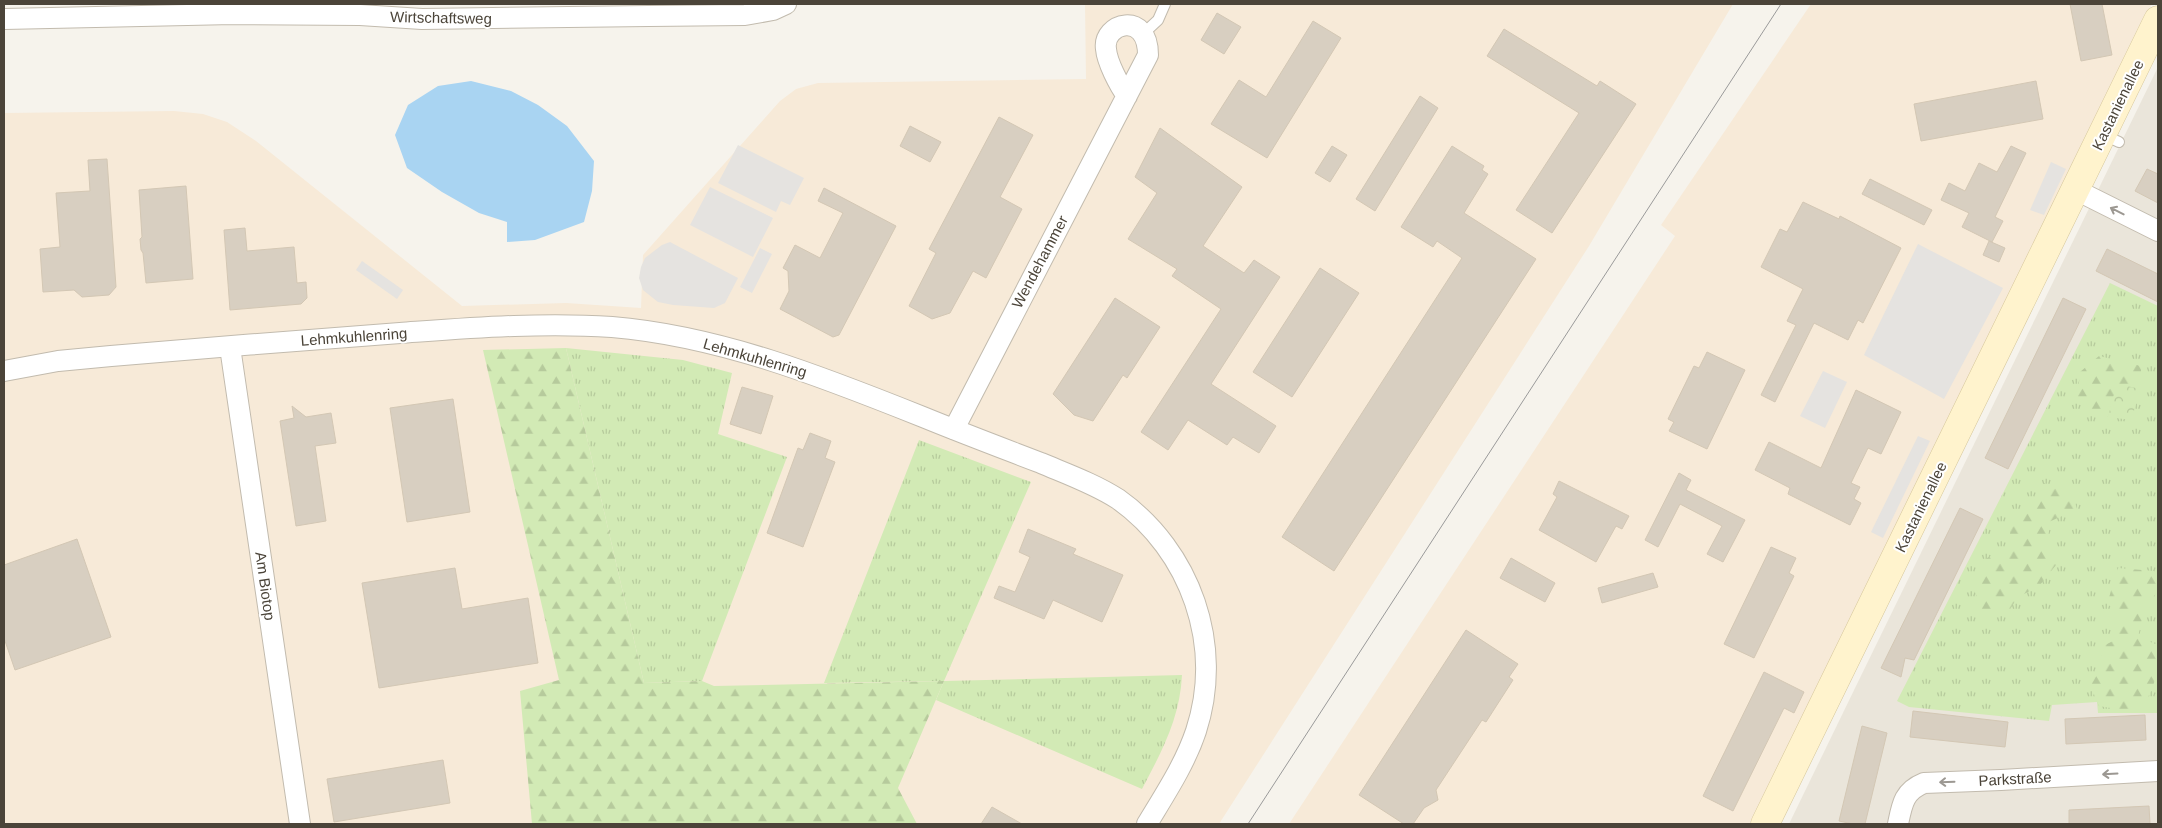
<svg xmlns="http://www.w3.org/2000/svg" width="2162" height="828" viewBox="0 0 2162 828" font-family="Helvetica,sans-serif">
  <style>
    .residential { fill: #eae5da }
    .commercial { fill: #f7ead8 }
    .grass { fill: url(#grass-tufts) }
    .forest { fill: url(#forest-firs) }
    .park { fill: url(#park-crowns) }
    .parking { fill: #e5e3e0 }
    .water { fill: #a9d4f2 }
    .building { fill: #d8cfc1; stroke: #d3c7b4 }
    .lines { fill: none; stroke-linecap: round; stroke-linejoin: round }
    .lane-casing { stroke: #c2bbae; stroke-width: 12 }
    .street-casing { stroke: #c2bbae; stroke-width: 22 }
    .secondary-casing { stroke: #d6c79b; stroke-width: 29 }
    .lane { stroke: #fff; stroke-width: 10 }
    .street { stroke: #fff; stroke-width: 20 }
    .secondary { stroke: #fff3cd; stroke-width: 28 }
    .tram { stroke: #9a9a9a; stroke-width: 1 }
    .oneway { stroke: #9c9892 }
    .labels { text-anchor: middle; stroke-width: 4; stroke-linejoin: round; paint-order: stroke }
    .street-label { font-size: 15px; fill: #4b4439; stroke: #fff }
  </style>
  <defs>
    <pattern id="grass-tufts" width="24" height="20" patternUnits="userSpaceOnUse" patternTransform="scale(1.25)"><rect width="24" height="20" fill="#d2eab5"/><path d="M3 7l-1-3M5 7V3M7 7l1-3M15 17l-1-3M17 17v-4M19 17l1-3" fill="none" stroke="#b6ca9c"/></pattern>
    <pattern id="forest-firs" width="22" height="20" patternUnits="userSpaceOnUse" patternTransform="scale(1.25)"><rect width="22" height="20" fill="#d2eab5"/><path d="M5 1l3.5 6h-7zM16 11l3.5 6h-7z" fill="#b6ca9c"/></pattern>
    <pattern id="park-crowns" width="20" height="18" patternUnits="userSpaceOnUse" patternTransform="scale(1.25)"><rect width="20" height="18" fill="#d2eab5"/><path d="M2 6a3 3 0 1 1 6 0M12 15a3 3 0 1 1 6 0" fill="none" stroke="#b6ca9c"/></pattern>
  </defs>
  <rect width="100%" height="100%" fill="#f6f3ec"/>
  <path class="residential" d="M2158,67V824H1789L1857,684Z"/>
  <g class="commercial">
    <path d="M1085,4H1733L1589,246L1219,824H4V113L174,111L203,114L227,122L256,141L462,306L566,303L641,308L643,255L780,101L796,89L818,83L1086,79Z"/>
    <path d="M1811,4H2150L2151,5L1756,824H1289L1675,236L1661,225Z"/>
  </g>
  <g class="grass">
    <path d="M2110,283L2158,306V713H2098L2097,702L2052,705L2049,721L1909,707L1897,701Z"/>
    <path d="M566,348L683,360L732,373L718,434L787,457L702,681L644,683Z"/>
    <path d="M919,440L1031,482L944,681L1182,675C1180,718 1162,751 1142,789L936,700L944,681L824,683Z"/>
  </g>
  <g class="forest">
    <path d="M566,348L644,683L702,681L714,686L944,681L898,788L917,824H532L520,691L559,680L483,350Z"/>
    <path d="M2099,356L2141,366V389L2117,384L2108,417L2077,403L2080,372Z"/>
    <path d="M2044,483L2072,493L2077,509L2051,521L2046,546L2056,565L2040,585L2017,598L2009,611L1983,612L1974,590L1982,579L1985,559L2010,547V512L2039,505Z"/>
    <path d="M2118,568L2154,571L2158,591L2145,607L2138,637L2158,645C2158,679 2155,684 2140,713L2099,706L2088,680L2103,672L2101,647L2115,640L2116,610L2107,604Z"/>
  </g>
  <path class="park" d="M2117,384L2141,389L2131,420L2108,417Z"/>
  <g class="parking">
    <path d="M738,145L804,178L790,205L781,201L776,212L718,183Z"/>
    <path d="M2051,162L2066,169L2044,215L2030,210Z"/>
    <path d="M710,187L773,218L753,257L690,225Z"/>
    <path d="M670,242L738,278L725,303L714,308L673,305L658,302L643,290L639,278L641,267L645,258L662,245Z"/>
    <path d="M1918,244L2003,288L1944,399L1864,355Z"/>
    <path d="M760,248L772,254L752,293L740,287Z"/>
    <path d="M362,261L403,290L397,299L356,270Z"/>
    <path d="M1823,371L1847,382L1825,428L1800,416Z"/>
    <path d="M1918,436L1930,441L1883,538L1871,532Z"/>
  </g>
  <path class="water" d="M471,81L511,91L538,105L567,126L594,161L592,191L584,222L535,240L507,242V222L479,213L442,192L407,168L395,135L408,105L438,86Z"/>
  <g class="building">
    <path d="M2070,4H2102L2112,55L2081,61Z"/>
    <path d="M1217,13L1241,27L1224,54L1201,40Z"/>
    <path d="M1313,21L1341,38L1267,158L1211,124L1239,80L1266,97Z"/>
    <path d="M1504,29L1597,86L1600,81L1636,104L1552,233L1516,210L1579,113L1487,56Z"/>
    <path d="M2036,81L2043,119L1921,141L1914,104Z"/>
    <path d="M1420,96L1438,108L1375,211L1356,199Z"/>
    <path d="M999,117L1033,135L1000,197L1022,209L986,278L973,271L950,313L932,319L909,306L936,253L929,249Z"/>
    <path d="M910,126L941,142L930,162L900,146Z"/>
    <path d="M1160,128L1242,187L1203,246L1244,273L1254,260L1280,277L1211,384L1276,426L1259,453L1233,437L1227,445L1188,420L1168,450L1141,432L1221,309L1172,276L1177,269L1128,239L1157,193L1135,177Z"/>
    <path d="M1332,146L1347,155L1330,182L1315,173Z"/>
    <path d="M1452,146L1484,166L1482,170L1488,174L1464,213L1536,259L1334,571L1282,537L1462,258L1437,241L1433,247L1401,227Z"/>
    <path d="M2011,146L2026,153L1995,217L2003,221L1992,242L1962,227L1969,213L1941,200L1949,183L1965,191L1979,163L1997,172Z"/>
    <path d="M107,159L116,287L109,295L82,297L74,290L43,292L40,249L60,247L56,193L90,191L88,160Z"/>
    <path d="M2147,169L2158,174V203L2135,191Z"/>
    <path d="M1870,179L1932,210L1924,225L1862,194Z"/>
    <path d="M186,186L193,279L146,283L143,253L141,250L140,239L142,237L139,190Z"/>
    <path d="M824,188L896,226L839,335L833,337L780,309L789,291L788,271L783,268L795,245L820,258L843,213L818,201Z"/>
    <path d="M1803,202L1839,219L1840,216L1901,248L1863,323L1858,320L1848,340L1814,323L1775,402L1761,395L1796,325L1787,321L1803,289L1761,267L1780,229L1787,232Z"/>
    <path d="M245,228L247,251L294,247L297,283L306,282L307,298L301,304L230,310L224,230Z"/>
    <path d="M1989,241L2005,248L1999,262L1983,255Z"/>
    <path d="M2107,249L2158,274V302L2096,271Z"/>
    <path d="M1320,268L1359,293L1292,397L1253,372Z"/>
    <path d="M1115,298L1160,327L1127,378L1123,375L1093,421L1074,415L1053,394Z"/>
    <path d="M2063,298L2086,309L2008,469L1985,458Z"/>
    <path d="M1707,352L1745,370L1707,449L1669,431L1674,422L1668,419L1694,366L1699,368Z"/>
    <path d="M742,387L773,396L761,434L730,424Z"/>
    <path d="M1856,390L1901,412L1881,454L1868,448L1851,483L1860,487L1854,499L1861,503L1850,525L1788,494L1790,488L1755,470L1769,442L1821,468Z"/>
    <path d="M453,399L470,512L407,522L390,408Z"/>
    <path d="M292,406L306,417L331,413L336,443L315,446L326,521L296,526L280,421L294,418Z"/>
    <path d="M810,433L831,441L825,458L835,462L803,547L767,533L798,448L803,450Z"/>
    <path d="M1679,473L1691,480L1686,490L1745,520L1723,562L1707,554L1722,526L1680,504L1658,547L1645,540Z"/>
    <path d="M1559,481L1629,516L1622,529L1616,526L1596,562L1539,530L1557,497L1553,494Z"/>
    <path d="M1960,508L1983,519L1914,660L1905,658L1901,677L1881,668Z"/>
    <path d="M1028,529L1076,549L1073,554L1123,575L1102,622L1053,600L1044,619L994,598L999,586L1015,592L1030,557L1019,552Z"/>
    <path d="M77,539L111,637L15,670L4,638V565Z"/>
    <path d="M1771,547L1796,558L1789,573L1794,576L1754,658L1724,644Z"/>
    <path d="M1511,558L1555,583L1545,602L1500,578Z"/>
    <path d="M455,568L462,609L528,598L538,663L379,688L362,583Z"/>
    <path d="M1653,573L1658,587L1602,603L1598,588Z"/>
    <path d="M1466,630L1518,664L1509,677L1513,680L1486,722L1482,720L1436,790L1438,800L1424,808L1413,824H1404L1359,795Z"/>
    <path d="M1764,672L1804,692L1794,713L1784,708L1733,811L1703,796Z"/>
    <path d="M1913,711L2008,722L2005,747L1910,737Z"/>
    <path d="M2145,715L2146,740L2066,744L2065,719Z"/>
    <path d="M1862,726L1887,733L1865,824H1853L1839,821Z"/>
    <path d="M443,760L450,803L334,822L327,779Z"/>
    <path d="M2149,806L2150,824H2069V810Z"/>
    <path d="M992,807L1022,824H981Z"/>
  </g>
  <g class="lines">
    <g class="lane-casing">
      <g id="lane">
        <path d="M1144,33L1158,20L1165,4"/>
        <path d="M2104,135L2119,142"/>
      </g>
    </g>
    <g class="street-casing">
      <g id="street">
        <path d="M4,19L233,14L360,15L422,19L649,16L745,15L773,10L786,4"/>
        <path d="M2076,190L2158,231"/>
        <path d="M230,347L300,824"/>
        <path d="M4,371L58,361L111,356C207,348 304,340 400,333C470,328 541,322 612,327C720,336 823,377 923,417C962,433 1002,448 1041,463C1067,474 1095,484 1118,499C1191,551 1224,645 1196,731C1185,764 1165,794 1147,824"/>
        <path d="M954,429L1148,55C1148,10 1102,23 1106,49C1107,62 1119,85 1127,96"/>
        <path d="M1898,824C1902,804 1904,791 1924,783L2001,780L2158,771"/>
      </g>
    </g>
    <g class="secondary-casing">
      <path id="secondary" d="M1765,824L2158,20"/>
    </g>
    <use href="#lane" class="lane"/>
    <use href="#street" class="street"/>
    <use href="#secondary" class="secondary"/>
    <path class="tram" d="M1248,824L1781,4"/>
  </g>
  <defs><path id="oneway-shaft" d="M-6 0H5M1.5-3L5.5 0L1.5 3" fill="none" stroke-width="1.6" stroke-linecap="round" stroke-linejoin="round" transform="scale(1.25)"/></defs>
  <g class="oneway">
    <use href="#oneway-shaft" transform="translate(2117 211) rotate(-153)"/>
    <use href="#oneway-shaft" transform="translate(2110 774) rotate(177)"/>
    <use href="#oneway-shaft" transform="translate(1947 782) rotate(178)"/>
  </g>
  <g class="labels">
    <g class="street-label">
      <text transform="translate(441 18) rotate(1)" y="5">Wirtschaftsweg</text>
      <text transform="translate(2118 105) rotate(-64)" y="5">Kastanienallee</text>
      <text transform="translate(1040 262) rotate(-62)" y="5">Wendehammer</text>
      <text transform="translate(354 337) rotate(-4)" y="5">Lehmkuhlenring</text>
      <text transform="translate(755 358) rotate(16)" y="5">Lehmkuhlenring</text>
      <text transform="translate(1921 507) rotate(-64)" y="5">Kastanienallee</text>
      <text transform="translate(265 586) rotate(82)" y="5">Am Biotop</text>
      <text transform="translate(2015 779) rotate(-3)" y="5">Parkstraße</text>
    </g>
  </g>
  <rect width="2162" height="828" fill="none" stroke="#4b4439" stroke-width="10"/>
</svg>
